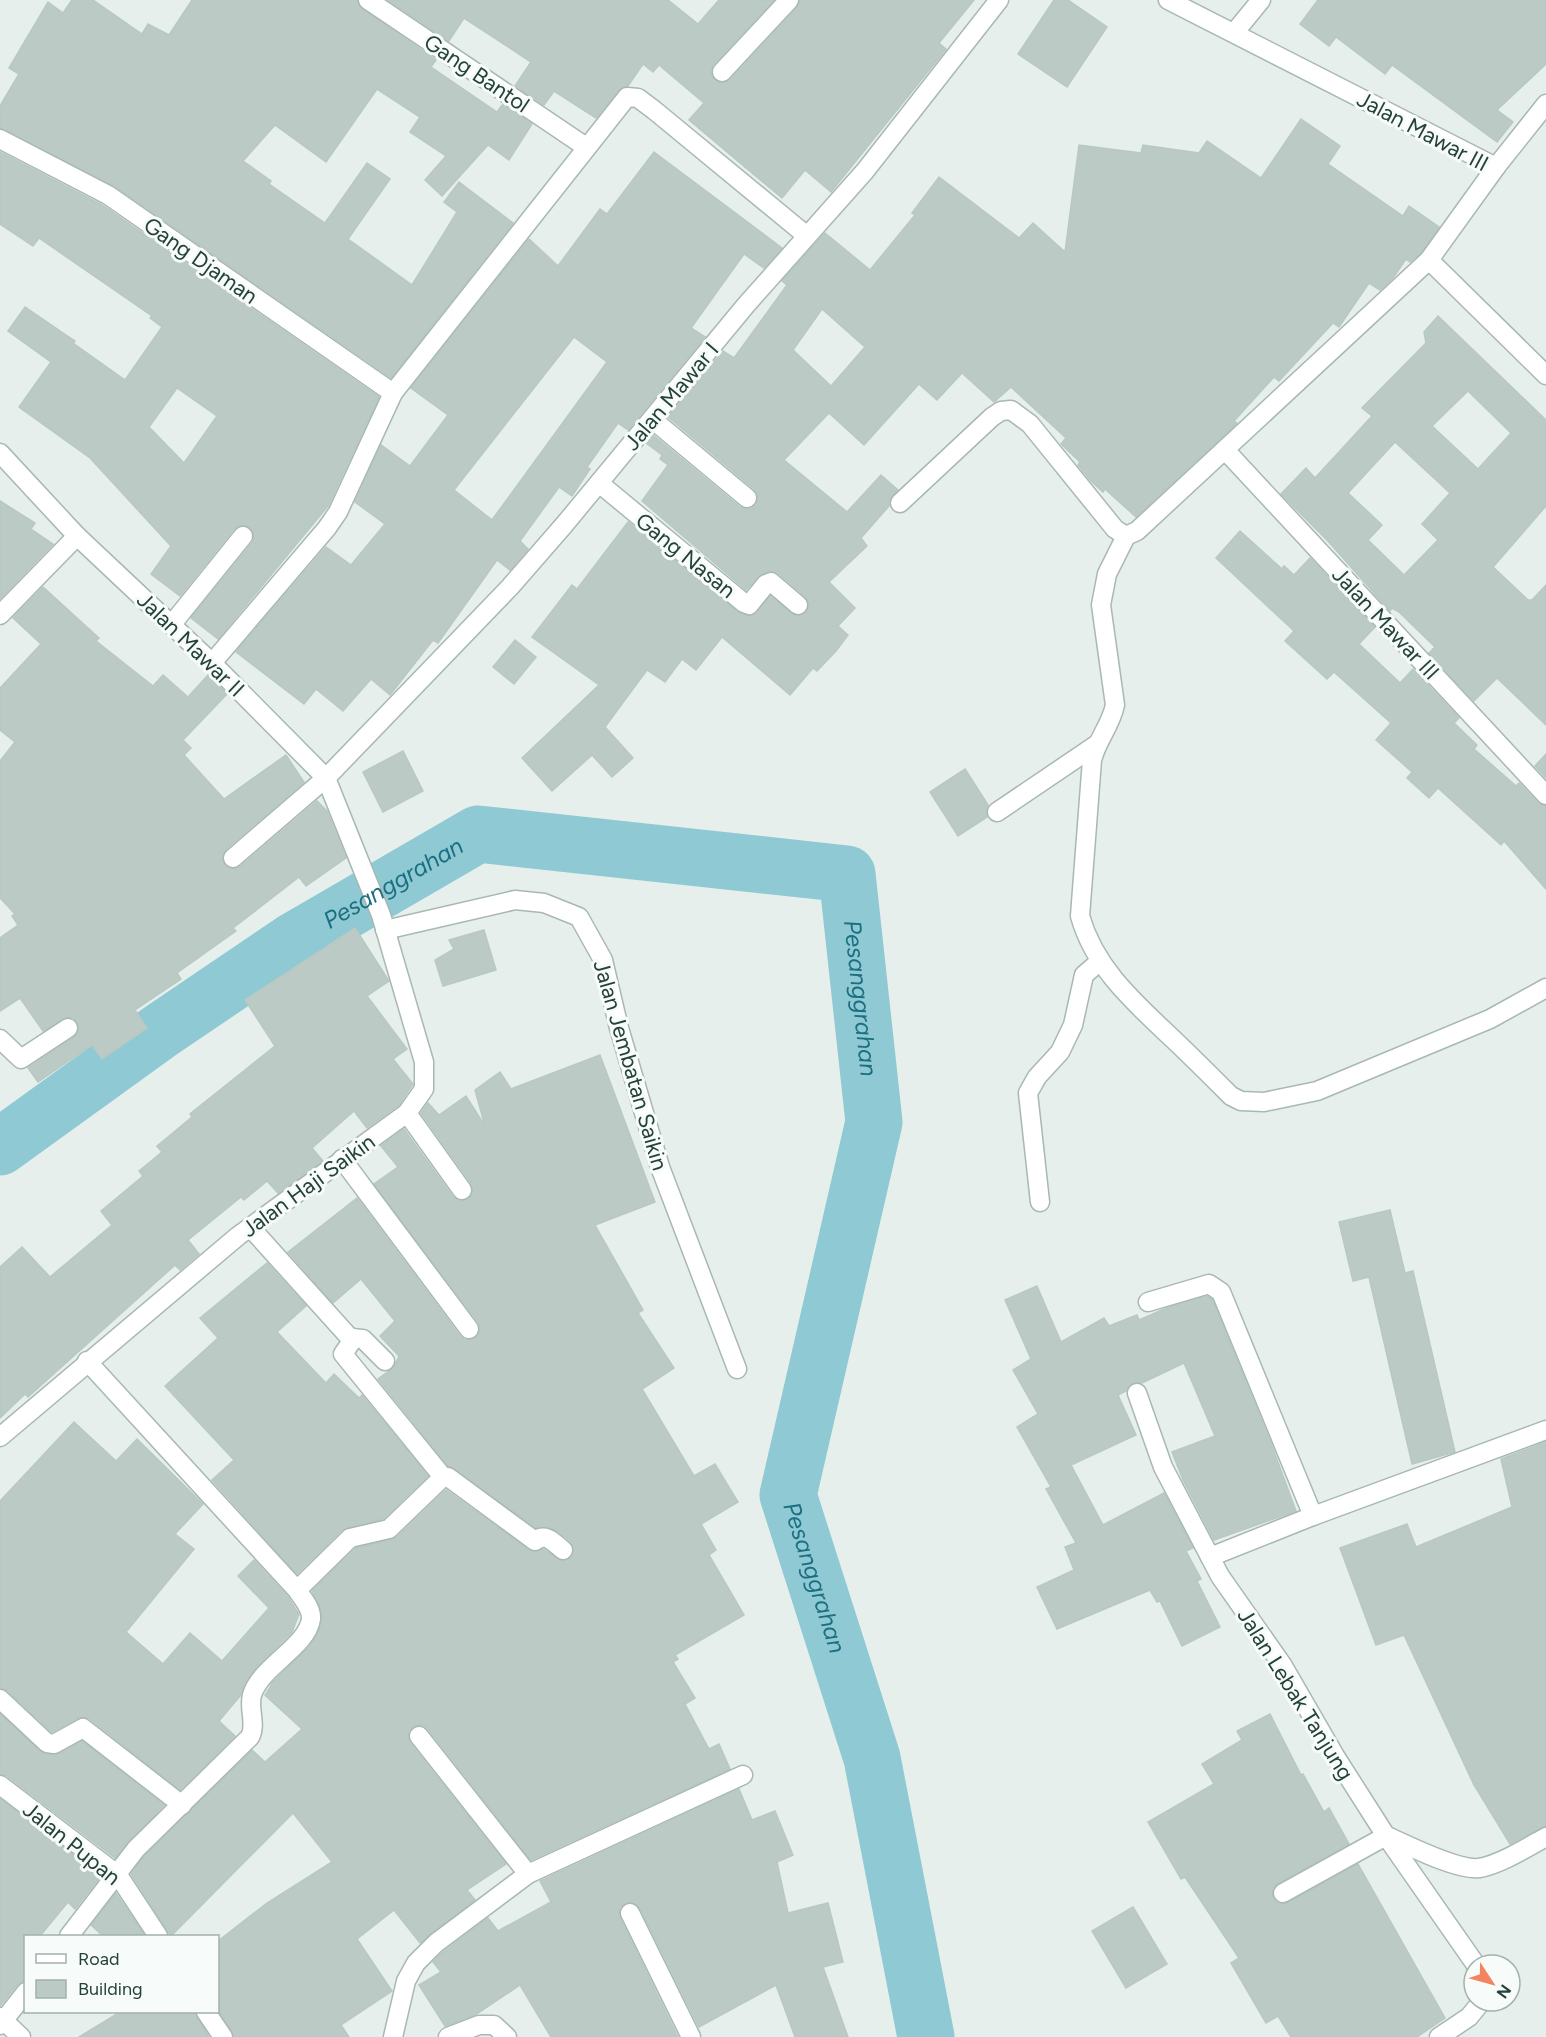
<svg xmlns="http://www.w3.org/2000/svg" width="1546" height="2037" viewBox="0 0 1546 2037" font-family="Figtree,sans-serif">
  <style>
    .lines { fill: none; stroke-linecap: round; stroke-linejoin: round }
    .river { stroke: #8ec9d4; stroke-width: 57 }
    .building { fill: #bbcac4; stroke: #b8c9c2; stroke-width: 1.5; fill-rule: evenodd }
    .minor-casing { stroke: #a8b8b2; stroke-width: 21 }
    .tertiary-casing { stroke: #a8b8b2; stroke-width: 21 }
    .minor { stroke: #fff; stroke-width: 18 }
    .tertiary { stroke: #fff; stroke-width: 18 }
    .labels { text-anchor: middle; stroke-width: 6; stroke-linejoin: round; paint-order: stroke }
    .street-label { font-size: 22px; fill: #24423a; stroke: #f7fbf9 }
    .water-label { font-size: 24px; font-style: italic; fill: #1c6f80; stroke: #f7fbf9 }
  </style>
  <rect width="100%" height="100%" fill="#e6efeb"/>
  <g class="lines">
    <path class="river" id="s1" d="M0,1147L162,1030L292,942L478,834L847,874L874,1122L788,1495L872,1758L926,2037"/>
  </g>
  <g class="building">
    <path d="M72,0H93L142,34L148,24L169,35L192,0H357L362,9L436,60L431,67L497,112L503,104L532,124L509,160L488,145L442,196L425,180L446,156L410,132L420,117L377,89L326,162L275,125L243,161L271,181L269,184L325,223L367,163L390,179L348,239L412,285L457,212L444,202L459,182L513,223L391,378L114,186L0,128V106L19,74L9,68L48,2L63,13Z"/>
    <path d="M388,0H668L698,24L719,0H774L713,65L711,76L720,83L730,80L797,8L800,0H974L939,43L946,49L831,192L805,170L782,198L689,120L704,103L659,65L653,72L643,64L628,86L619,90L596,118L554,91L544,105L515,86L531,62L464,18L449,41Z"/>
    <path d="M1054,0H1068L1107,27L1067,87L1018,54Z"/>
    <path d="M1318,0H1546V64L1497,110L1513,122L1497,142L1392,65L1385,74L1336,37L1329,46L1300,24Z"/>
    <path d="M1301,119L1340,146L1328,164L1403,216L1409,206L1439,227L1421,253L1410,262L1406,259L1393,278L1380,290L1369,283L1339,327L1333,323L1279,381L1274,377L1234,421L1237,423L1136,517L1105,489L1103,492L1091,481L1078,465L1080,462L1061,444L1066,438L1011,387L994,402L962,373L937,400L919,384L864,445L829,413L784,460L847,512L881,475L898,490L889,499V506L861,538L867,546L829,582L855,608L838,626L848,635L836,651L817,671L813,668L790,695L722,637L696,670L682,659L665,682L647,670L605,727L633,758L612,777L592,755L552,791L522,758L599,685L532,637L572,585L577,589L628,522L740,613L752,616L770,596L795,616L807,612L809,606L806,597L778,573L772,571L762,574L746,590L642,501L668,465L660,459L662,455L646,443L653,435L740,507L750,509L756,505L758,495L754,489L668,417L723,351L734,358L787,285L782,281L825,233L870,270L915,215L912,213L939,177L1019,238L1033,223L1065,252L1079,145L1141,153L1143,145L1199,153L1207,141L1261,178ZM822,309L865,347L831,386L793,350Z"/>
    <path d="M0,152L102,205L379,397L328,506L218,639L191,618L252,543L254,537L250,528L244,525L234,529L180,596L151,574L171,546L90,458L19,407L51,362L8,331L25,307L75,341L73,343L125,380L162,327L150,318L152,316L39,238L33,246L0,224ZM177,388L217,416L184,463L149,427Z"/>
    <path d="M654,152L782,248L764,268L744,254L691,328L705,337L628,430L618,423L587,467L590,469L572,496L559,487L520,541L528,549L510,570L497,560L438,643L433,640L390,695L371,679L343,711L316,689L304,704L236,652L326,547L351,565L385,524L355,502L381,445L410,466L448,415L411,388L529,239L558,266L600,209L607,214ZM574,337L607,362L492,520L454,490Z"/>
    <path d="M1438,316L1546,420V506L1493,567L1528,600H1532L1546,585V725L1497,678L1474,701L1429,653L1435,647L1399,612L1392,608L1390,611L1327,540L1281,494L1306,468L1315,478L1372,416L1362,408L1426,343L1424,332ZM1468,391L1511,433L1478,469L1432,426ZM1395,442L1450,493L1422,524L1438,540L1404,575L1368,540L1382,525L1348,493Z"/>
    <path d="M0,501L35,523L31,529L53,544L0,599Z"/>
    <path d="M1240,531L1282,569L1284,566L1294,575L1310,558L1375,627L1359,644L1400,683L1413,669L1459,718L1454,723L1477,745L1474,749L1516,786L1519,783L1538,803L1546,806V889L1504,841L1501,845L1438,788L1429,798L1407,778L1412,772L1376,740L1391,723L1334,672L1327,679L1285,641L1294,631L1216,558Z"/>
    <path d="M43,587L99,638L96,641L153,686L163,675L188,697L208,675L227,694L183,740L191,748L184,755L224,799L286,755L304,782L226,849L222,860L225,866L235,869L240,867L317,801L327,811L346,858L306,886L299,877L233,928L236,931L177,973L181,979L135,1010L147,1028L102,1059L92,1045L38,1082L28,1068L74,1037L79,1027L74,1018L67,1017L43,1031L20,998L0,1011V938L18,925L12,916L15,914L0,898V761L15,742L0,730V688L41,644L13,618Z"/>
    <path d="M515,640L536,657L514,684L493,667Z"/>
    <path d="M403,751L423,791L383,812L363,772Z"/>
    <path d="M1546,754V778L1535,766Z"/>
    <path d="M965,769L988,805L987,817L958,836L930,792Z"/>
    <path d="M355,928L389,981L367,996L407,1049L393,1059L413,1084L399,1105L367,1128L354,1111L312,1148L323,1161L278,1193L267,1181L244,1200L241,1197L188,1240L199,1254L180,1270L175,1265L28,1397L25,1394L0,1418V1267L22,1247L50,1277L112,1225L101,1211L143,1176L139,1171L162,1152L157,1146L192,1117L190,1114L275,1046L245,1000Z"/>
    <path d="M484,930L496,970L443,986L435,960L454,949L449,940Z"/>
    <path d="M600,1055L655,1202L595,1225L643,1310L638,1313L674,1368L642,1389L694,1476L715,1464L738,1502L701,1524L716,1550L709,1555L744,1615L675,1655L678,1659L673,1662L695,1698L685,1704L709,1749L719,1744L730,1769L531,1860L428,1729L423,1725L413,1727L408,1732L410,1743L506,1864L467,1890L475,1900L420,1943L394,1910L357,1939L392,1991L341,2025L349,2037H234L218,2009V1941L267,1903L332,1862L293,1813L171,1936L131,1874L144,1856L252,1750L265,1762L302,1729L265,1695L273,1682L310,1646L318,1633L322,1613L312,1591L356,1548L397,1537L446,1490L529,1550L535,1552L543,1549L562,1561L571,1558L574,1551L571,1542L559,1532L548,1527L536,1528L448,1466L378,1379L393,1368L399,1356L380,1336L395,1321L361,1279L333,1303L288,1252L357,1198L460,1336L465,1340L475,1338L479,1333L478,1322L374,1184L398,1167L381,1146L404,1129L453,1197L462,1201L468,1199L472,1194L471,1183L421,1113L428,1103L439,1115L466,1096L485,1126L475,1090L500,1072L511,1089Z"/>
    <path d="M1390,1210L1405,1273L1413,1271L1455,1452L1412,1464L1369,1277L1353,1281L1339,1222Z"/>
    <path d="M267,1263L306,1306L277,1332L326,1383L334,1374L359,1398L362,1395L428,1476L383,1519L342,1530L297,1574L212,1480L234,1460L165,1386L218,1338L200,1318Z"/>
    <path d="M1037,1286L1061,1342L1104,1318L1109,1326L1137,1315L1139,1320L1169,1307L1207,1296L1212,1299L1272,1446L1296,1511L1214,1540L1183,1480L1172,1452L1215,1436L1184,1363L1142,1383H1133L1126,1391L1118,1395L1136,1435L1071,1465L1103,1525L1164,1493L1193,1548L1186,1551L1201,1579L1197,1581L1220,1627L1182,1646L1160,1601L1157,1602L1150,1590L1057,1629L1037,1587L1074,1570L1065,1547L1076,1543L1046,1489L1051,1487L1017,1427L1038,1414L1013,1370L1031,1359L1005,1300Z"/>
    <path d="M74,1422L116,1461L137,1439L203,1504L175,1534L194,1549L126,1632L163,1664L190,1633L222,1661L269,1608L238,1576L254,1560L288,1597L299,1614L292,1632L256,1668L247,1680L240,1696L219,1721L235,1736L180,1790L90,1719L78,1718L52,1732L8,1691L0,1688V1501Z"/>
    <path d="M1546,1442V1826L1510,1844L1474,1785L1404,1635L1376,1645L1340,1548L1407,1524L1416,1547L1512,1507L1501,1459Z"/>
    <path d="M0,1714L45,1754H59L82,1741L164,1805L115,1858L7,1776L0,1774Z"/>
    <path d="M1270,1714L1301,1775L1303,1774L1324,1812L1329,1808L1349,1844L1278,1883L1273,1888V1898L1278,1903H1288L1358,1864L1445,2018L1417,2037H1291L1278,2016L1266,2023L1231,1963L1239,1958L1185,1877L1181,1879L1148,1822L1214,1784L1202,1764L1242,1740L1237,1731Z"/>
    <path d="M739,1789L752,1820L775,1811L793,1855L777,1862L788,1913L828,1903L843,1962L823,1967L848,2037H795L776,1985L699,2027L640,1908L630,1902L620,1907V1918L678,2037H551L520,1985L475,2015L445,2026L419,1985L441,1972L433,1962L443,1952L488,1918L498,1931L551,1902L540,1881Z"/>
    <path d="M0,1799L101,1876L75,1909L68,1902L40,1936H26V1981L17,1985L0,2006Z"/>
    <path d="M116,1893L145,1936H103L91,1925Z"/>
    <path d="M1133,1907L1167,1964L1126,1988L1092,1931Z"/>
    <path d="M120,2012H195L209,2037H79Z"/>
  </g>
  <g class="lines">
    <g class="minor-casing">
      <g id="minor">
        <path d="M368,0L586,147"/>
        <path d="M1168,0L1496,167L1429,260L1546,375"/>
        <path d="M1234,33L1261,0"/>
        <path d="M722,72L789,0"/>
        <path d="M0,139L108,195L393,393"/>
        <path d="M1496,167L1546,104"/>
        <path d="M1429,260L1137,531L1126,536L1107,574L1101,605L1115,705C1111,725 1097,740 1092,760L1080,916C1095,969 1135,1003 1174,1040C1193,1058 1212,1077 1231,1096L1241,1101L1264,1102L1317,1091L1490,1019L1546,988"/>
        <path d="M652,419L747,498"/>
        <path d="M1226,451L1546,795"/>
        <path d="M0,453L77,536L212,663L326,778L233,858"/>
        <path d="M599,483L744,603L749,605L766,584L771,582L798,605"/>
        <path d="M900,503L992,417L1001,411L1011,410L1030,424L1115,529L1126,536"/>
        <path d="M0,615L77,536"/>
        <path d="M172,624L243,536"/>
        <path d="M212,663L327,528L338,512L393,393L627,97L638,98L654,110L807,236"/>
        <path d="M997,812L1096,745"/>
        <path d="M385,930L515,900L544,903L579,917L603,960L619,1028L660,1167L737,1369"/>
        <path d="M0,1039L21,1059L68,1028"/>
        <path d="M407,1113L462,1190"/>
        <path d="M342,1159L469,1329"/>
        <path d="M1040,1202L1028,1093L1037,1077L1060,1052L1073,1025L1084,975L1099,962"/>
        <path d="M250,1227L350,1338L363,1339L385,1361"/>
        <path d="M1148,1302L1209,1284L1221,1292L1313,1516L1546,1430"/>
        <path d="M354,1338L343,1354L443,1477"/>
        <path d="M1137,1393L1163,1467L1220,1576L1283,1666L1335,1756L1386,1836L1476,1965"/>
        <path d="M1210,1557L1313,1516"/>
        <path d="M297,1590L350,1538L389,1529L443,1477H448L535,1541C546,1532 554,1543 563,1550"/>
        <path d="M0,1699L47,1743L54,1744L83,1728L182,1805"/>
        <path d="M419,1736L528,1874"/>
        <path d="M0,1785L118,1875L158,1936"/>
        <path d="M1387,1836C1407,1845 1458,1871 1479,1868C1499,1865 1528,1847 1546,1837"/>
        <path d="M1283,1893L1386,1836"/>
        <path d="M630,1913L691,2037"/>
        <path d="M69,1936L136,1849L250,1737C257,1724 248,1709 252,1695C261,1666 307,1647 311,1619C312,1608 302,1598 297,1590L87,1361"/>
        <path d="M206,2012L223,2037"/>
        <path d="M0,2017L21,2037"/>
        <path d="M0,2025L26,1992"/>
        <path d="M393,2037L406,1981L416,1963L436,1943L528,1874L743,1775"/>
        <path d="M448,2037L479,2025H494L507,2037"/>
        <path d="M1439,2037L1469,2017L1482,2001"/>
      </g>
    </g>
    <g class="tertiary-casing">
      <path id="tertiary" d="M0,1437L238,1236L407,1113L424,1089V1062L381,915L326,778L510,587L564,525L746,305L865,171L999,0"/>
    </g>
    <use href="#minor" class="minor"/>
    <use href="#tertiary" class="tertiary"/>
  </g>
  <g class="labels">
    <g class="street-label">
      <text transform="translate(477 73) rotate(34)" y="8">Gang Bantol</text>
      <text transform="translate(1423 131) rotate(28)" y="8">Jalan Mawar III</text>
      <text transform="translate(201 260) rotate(35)" y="8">Gang Djaman</text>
      <text transform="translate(671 396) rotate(-50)" y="8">Jalan Mawar I</text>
      <text transform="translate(686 555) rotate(39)" y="8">Gang Nasan</text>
      <text transform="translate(1386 623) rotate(47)" y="8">Jalan Mawar III</text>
      <text transform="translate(191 644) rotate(44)" y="8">Jalan Mawar II</text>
      <text transform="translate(631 1065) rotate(74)" y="8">Jalan Jembatan Saikin</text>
      <text transform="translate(308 1185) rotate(-36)" y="8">Jalan Haji Saikin</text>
      <text transform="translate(1296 1694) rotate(58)" y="8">Jalan Lebak Tanjung</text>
      <text transform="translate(72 1843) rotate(39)" y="8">Jalan Pupan</text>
    </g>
    <g class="water-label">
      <text dy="8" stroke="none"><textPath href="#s1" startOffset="474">Pesanggrahan</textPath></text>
      <text dy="8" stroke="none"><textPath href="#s1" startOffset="1068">Pesanggrahan</textPath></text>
      <text dy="8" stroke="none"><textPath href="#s1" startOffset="1662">Pesanggrahan</textPath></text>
    </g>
  </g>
  <rect x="24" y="1935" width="195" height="78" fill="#f7fbf9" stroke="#a3b1ad" stroke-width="1.5"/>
  <rect x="36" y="1954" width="30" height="9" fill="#ffffff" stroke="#a3b1ad" stroke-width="1.5"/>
  <text x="78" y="1965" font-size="18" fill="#24423a">Road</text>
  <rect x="36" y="1980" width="30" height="18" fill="#bbcac4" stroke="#a3b1ad" stroke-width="1.5"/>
  <text x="78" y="1995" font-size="18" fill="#24423a">Building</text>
  <g transform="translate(1492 1983) rotate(126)"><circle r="28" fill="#f7fbf9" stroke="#a3b1ad" stroke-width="1.5"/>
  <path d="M0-4.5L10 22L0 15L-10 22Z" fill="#f4845f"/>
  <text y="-9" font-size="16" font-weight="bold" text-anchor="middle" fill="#24423a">N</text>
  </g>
</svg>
